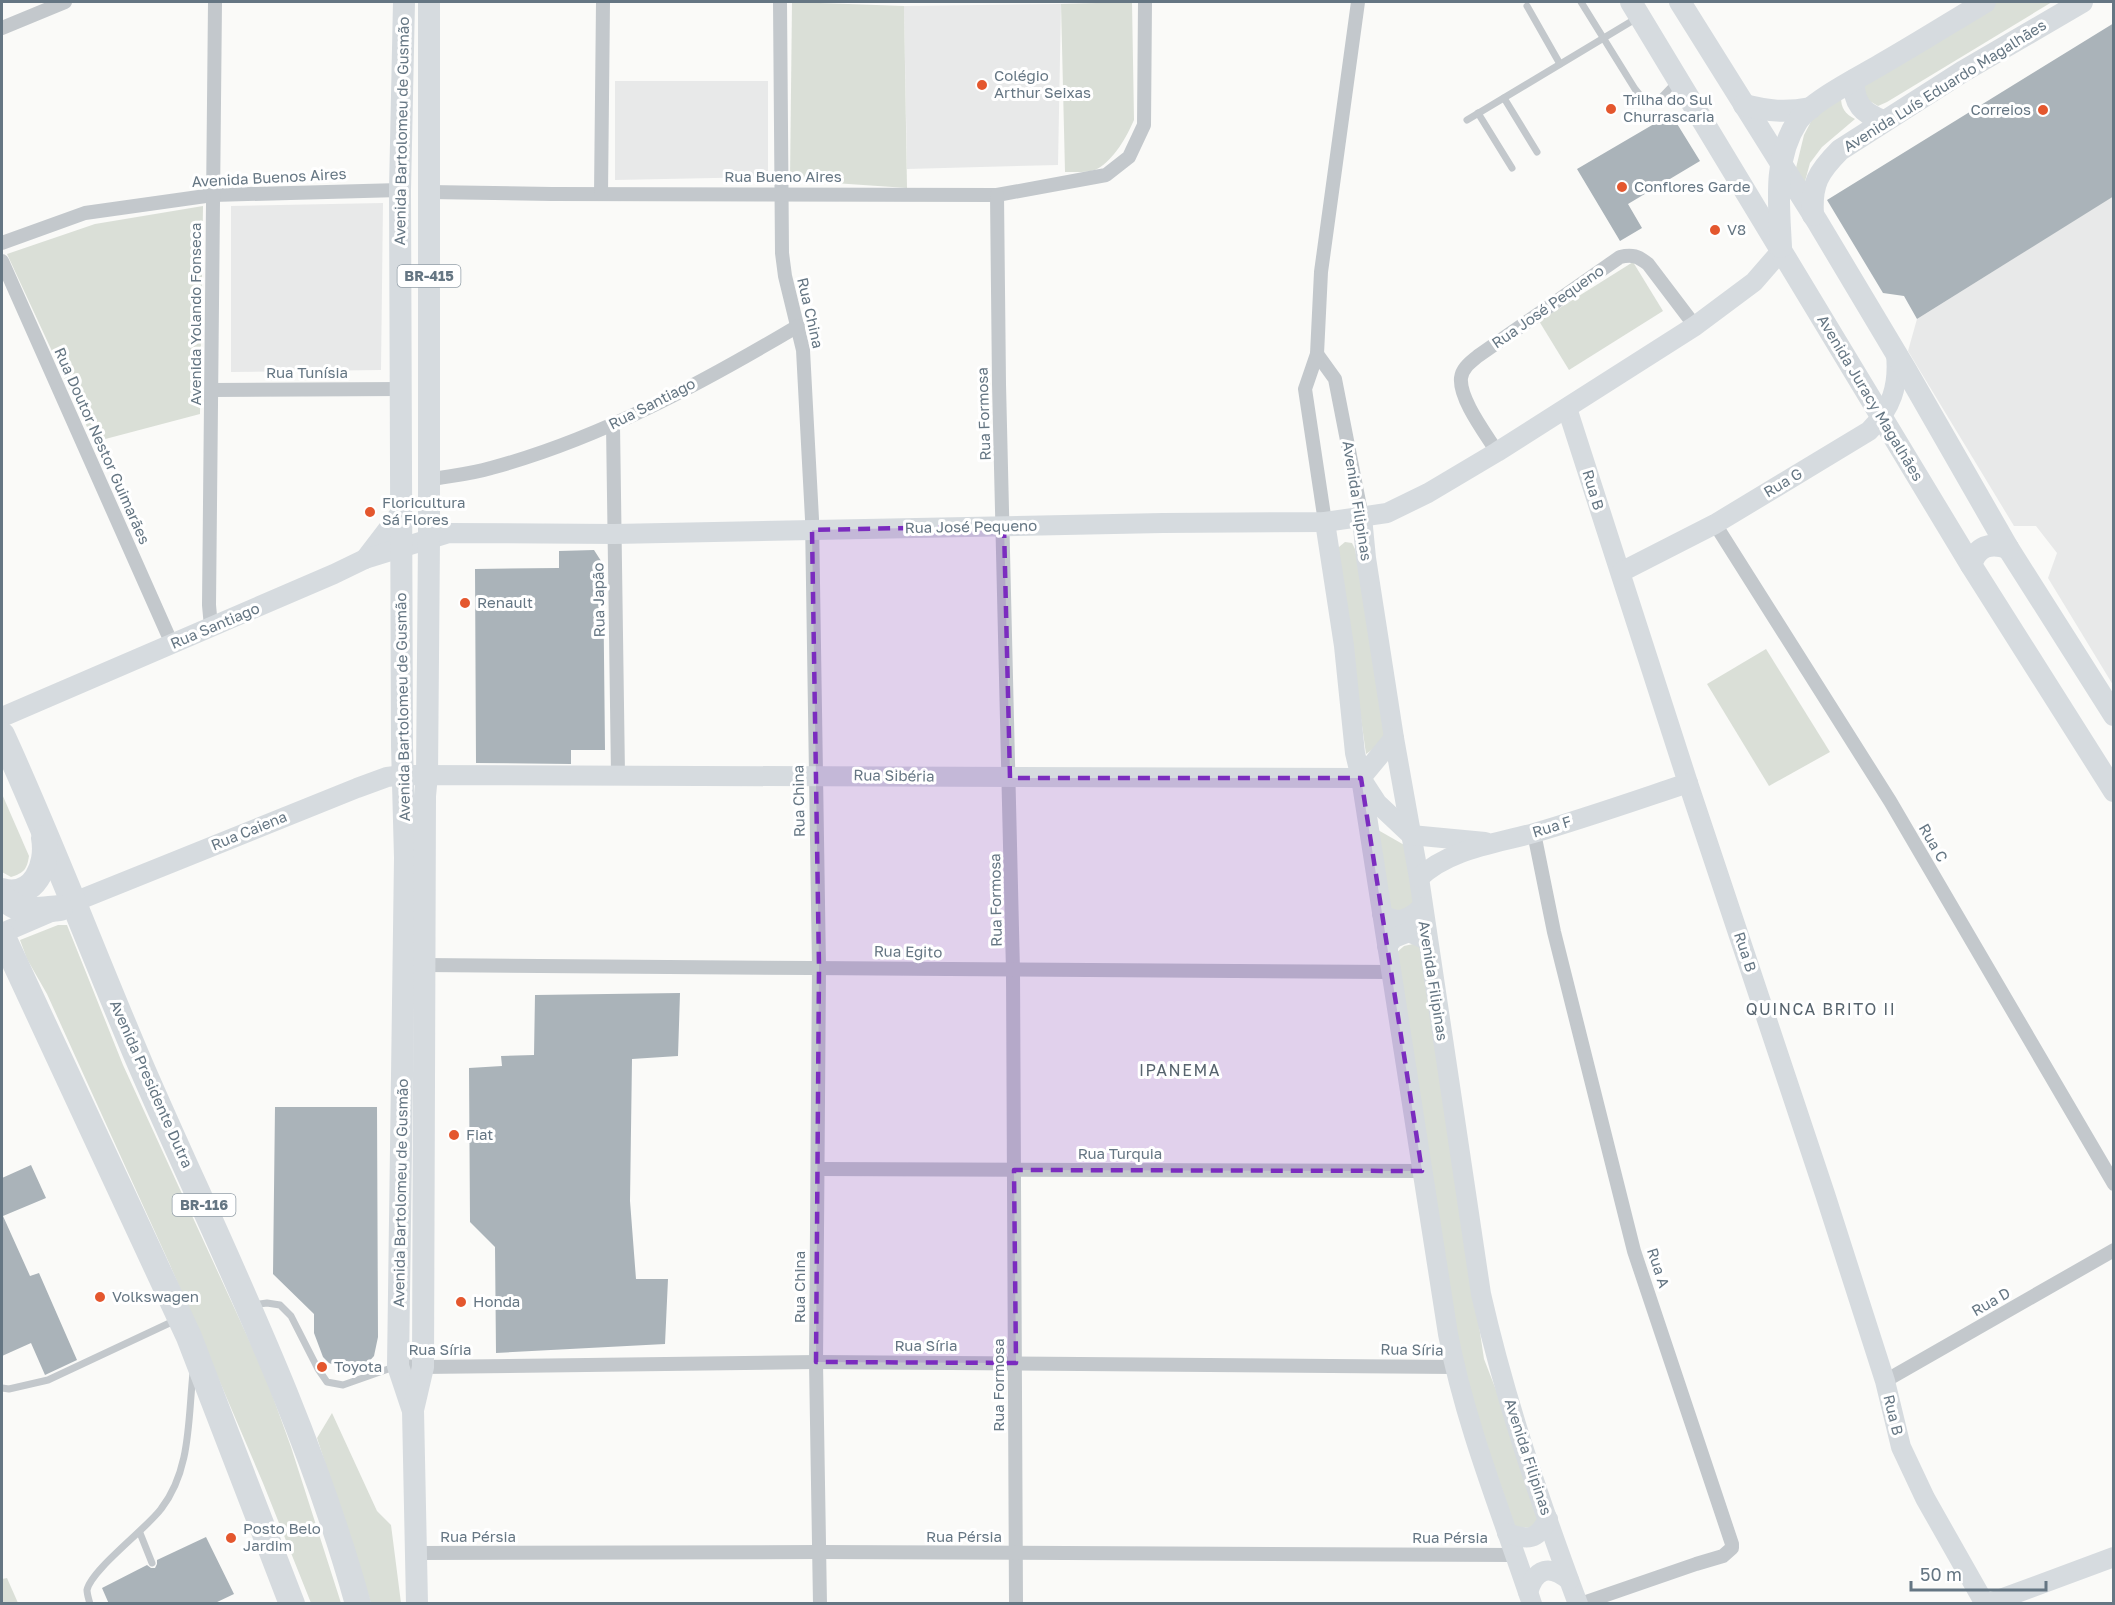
<svg xmlns="http://www.w3.org/2000/svg" width="2115" height="1605" viewBox="0 0 2115 1605" font-family="'Golos Text',sans-serif">
  <style>
    .built { fill: #e8e9e9 }
    .green { fill: #dadfd7 }
    .building { fill: #aab3b9 }
    .lines { fill: none; stroke-linecap: round; stroke-linejoin: round }
    .lane { stroke: #c3c8cc; stroke-width: 7 }
    .street { stroke: #c3c8cc; stroke-width: 14 }
    .secondary { stroke: #d6dbdf; stroke-width: 20 }
    .primary { stroke: #d6dbdf; stroke-width: 22 }
    .highway { stroke: #d6dbdf; stroke-width: 26 }
    .marked { fill: #7b2cbf; fill-opacity: 0.2; stroke: #7b2cbf; stroke-width: 4.5; stroke-dasharray: 12 8; stroke-linejoin: round }
    .poi-dot { fill: #e4572e; stroke: #fff; stroke-width: 2 }
    .labels { text-anchor: middle; stroke-width: 6; stroke-linejoin: round; paint-order: stroke }
    .shield { fill: #fff; stroke: #939fa8; stroke-width: 1.5 }
    .shield-label { font-size: 14px; font-weight: bold; fill: #657683 }
    .poi-label { font-size: 15px; fill: #657683; stroke: #fff; text-anchor: start }
    .street-label { font-size: 15px; fill: #657683; stroke: #fff }
    .neighbourhood-label { font-size: 16px; letter-spacing: 1.5px; fill: #57646e; stroke: #fff }
  </style>
  <rect width="100%" height="100%" fill="#fafaf8"/>
  <g class="built">
    <path d="M1061,4L1058,165L907,169L904,6Z"/>
    <path d="M615,81H768V177L615,180Z"/>
    <path d="M2113,196V685L2048,578L2057,553L2036,526H2014L1908,351L1917,319Z"/>
    <path d="M383,203L381,370L231,372V206Z"/>
  </g>
  <g class="green">
    <path d="M792,2L904,6L907,188L790,180Z"/>
    <path d="M1132,2L1134,120C1127,136 1114,160 1097,169C1089,173 1074,172 1065,172L1061,4Z"/>
    <path d="M1990,2H2052L1887,102L1878,106L1868,100L1862,91L1865,84Z"/>
    <path d="M1841,97C1841,108 1845,114 1855,119L1822,147L1810,163L1804,185L1795,172L1804,135L1817,110Z"/>
    <path d="M203,206L200,414L94,442L7,254L95,224Z"/>
    <path d="M1633,262L1663,311L1569,370L1539,321Z"/>
    <path d="M1345,542L1352,543L1355,549L1386,729C1384,741 1376,747 1366,754L1338,555L1339,547Z"/>
    <path d="M1766,649L1830,752L1769,786L1707,684Z"/>
    <path d="M2,794L29,856C27,869 24,873 11,877L2,872Z"/>
    <path d="M1378,830L1406,846L1416,906L1391,915Z"/>
    <path d="M58,925H67L123,1065L265,1375L291,1447L341,1603H311L263,1483L170,1265L47,994L27,959L20,940Z"/>
    <path d="M1413,944L1422,947L1484,1359L1543,1511L1542,1517L1530,1528L1515,1527L1464,1379L1396,953L1404,946Z"/>
    <path d="M332,1413L377,1511L391,1525L401,1603H371L317,1438Z"/>
    <path d="M7,1578L18,1603H2V1579Z"/>
  </g>
  <g class="building">
    <path d="M2114,23V196L1917,319L1904,296L1883,293L1827,200Z"/>
    <path d="M1671,114L1700,161L1628,204L1642,228L1620,241L1577,169Z"/>
    <path d="M594,550L603,564L605,750H571V764L476,763L475,569L559,568V551Z"/>
    <path d="M680,993L678,1056L632,1059L630,1201L636,1279H668L665,1344L496,1353L495,1247L470,1222L469,1068L502,1066L501,1056L534,1055L535,995Z"/>
    <path d="M275,1107H377L378,1337L374,1356L364,1367L341,1368L329,1363L323,1357L314,1333V1314L273,1274Z"/>
    <path d="M31,1165L46,1198L3,1216L30,1276L39,1273L77,1360L45,1375L31,1343L2,1356V1178Z"/>
    <path d="M206,1537L234,1594L213,1604H109L102,1588L147,1565L151,1568H155L157,1564V1560Z"/>
  </g>
  <g class="lines">
    <g class="lane">
      <path d="M1581,2L1635,89L1647,104H1655L1676,82"/>
      <path d="M1527,6L1560,64"/>
      <path d="M1504,98L1537,152"/>
      <path d="M1478,113L1512,168"/>
      <path d="M1467,120L1637,18"/>
      <path d="M252,1305L267,1303L280,1305L291,1316L318,1369L327,1382L343,1385L394,1367"/>
      <path d="M2,1388L9,1389L48,1380L176,1320"/>
      <path d="M140,1533L152,1563"/>
      <path d="M90,1604C89,1600 87,1594 87,1590C91,1570 146,1529 161,1509C191,1471 188,1419 193,1373"/>
    </g>
    <g class="street">
      <path d="M780,2L782,253L785,276L803,350L812,519L819,967L816,1362L820,1604"/>
      <path d="M2,28L65,2"/>
      <path d="M429,192L552,194L997,195L1106,175L1129,157L1144,125L1145,2"/>
      <path d="M601,194L603,2"/>
      <path d="M997,195L999,384L1013,971L1016,1604"/>
      <path d="M2,243L85,213L213,195L400,190"/>
      <path d="M2,261L172,644"/>
      <path d="M1317,354L1335,379L1362,517"/>
      <path d="M212,390L402,389"/>
      <path d="M613,425L618,775"/>
      <path d="M1497,452C1486,434 1459,399 1461,378C1462,368 1471,362 1478,356L1620,257C1632,254 1638,256 1648,264L1695,326"/>
      <path d="M428,480C449,476 471,474 491,468C599,439 702,383 798,326"/>
      <path d="M1325,522L1305,389L1317,354L1321,272L1358,2"/>
      <path d="M1715,524L1890,801L2114,1184"/>
      <path d="M211,627L209,605L215,2"/>
      <path d="M1534,833L1554,932L1634,1251L1732,1544V1548L1723,1556L1696,1564L1580,1604"/>
      <path d="M425,965C747,967 1069,971 1391,972"/>
      <path d="M818,1169L1422,1171"/>
      <path d="M398,1366L423,1367L816,1362L1454,1367"/>
      <path d="M1885,1381L2114,1250"/>
      <path d="M415,1553L819,1552L1514,1555"/>
    </g>
    <g class="secondary">
      <path d="M1567,408L1688,783L1825,1194L1885,1381L1901,1447L1925,1498L1985,1604"/>
      <path d="M1362,517L1366,558L1394,738L1419,878L1481,1294C1505,1400 1540,1502 1578,1604"/>
      <path d="M1325,522L1344,646L1355,753L1361,778L1448,1334C1466,1427 1502,1514 1532,1604"/>
      <path d="M365,559L401,512"/>
      <path d="M1621,572L1715,524L1869,431C1892,408 1899,386 1896,354"/>
      <path d="M2,717L334,574L365,559L449,533L614,534L1163,523L1325,522L1387,513L1428,493L1497,452L1695,326L1754,282L1781,251"/>
      <path d="M1361,778L1394,738"/>
      <path d="M1364,783L1377,803L1411,835L1485,842"/>
      <path d="M1419,878C1449,849 1495,844 1534,833C1586,818 1637,800 1688,783"/>
      <path d="M1382,914C1398,925 1409,919 1422,907"/>
      <path d="M2,933L74,902L357,788L387,777L403,775L1361,778"/>
      <path d="M1387,946L1394,938L1409,932L1427,940"/>
      <path d="M1507,1533C1528,1540 1537,1541 1548,1519"/>
      <path d="M1528,1592C1536,1567 1550,1565 1569,1580"/>
      <path d="M1987,1604L2114,1557"/>
    </g>
    <g class="primary">
      <path d="M404,2L400,190L402,746L405,858L398,1366L412,1408"/>
      <path d="M1631,2L1971,565L2114,791"/>
      <path d="M1680,2L1817,221L1906,370L2008,548L2114,715"/>
      <path d="M1854,80C1853,104 1863,113 1883,121"/>
      <path d="M1744,105C1769,111 1785,113 1811,108"/>
      <path d="M1813,215C1811,184 1818,172 1840,150L1962,72L2082,2"/>
      <path d="M1781,247C1779,205 1773,159 1797,122C1810,102 1858,78 1880,65C1915,45 1950,23 1985,2"/>
      <path d="M1971,565C1977,546 1990,542 2008,548"/>
      <path d="M417,1604L413,1410L423,1367L425,796L427,775L429,539V2"/>
    </g>
    <g class="highway">
      <path d="M2,735C52,844 94,956 141,1066C218,1243 306,1416 358,1604"/>
      <path d="M2,891C34,900 49,865 44,838"/>
      <path d="M2,897C22,915 35,910 60,908"/>
      <path d="M2,935L189,1337L292,1604"/>
    </g>
  </g>
  <path class="marked" d="M1004,526L1010,778H1361L1422,1171L1014,1170L1016,1363L816,1362L819,967L812,530Z"/>
  <g class="poi-dot">
    <circle cx="982" cy="85" r="6"/>
    <circle cx="1611" cy="109" r="6"/>
    <circle cx="2043" cy="110" r="6"/>
    <circle cx="1622" cy="187" r="6"/>
    <circle cx="1715" cy="230" r="6"/>
    <circle cx="370" cy="512" r="6"/>
    <circle cx="465" cy="603" r="6"/>
    <circle cx="454" cy="1135" r="6"/>
    <circle cx="100" cy="1297" r="6"/>
    <circle cx="461" cy="1302" r="6"/>
    <circle cx="322" cy="1367" r="6"/>
    <circle cx="231" cy="1538" r="6"/>
  </g>
  <g class="labels">
    <g class="shield">
      <rect x="397.5" y="265" width="63" height="22" rx="4.5"/>
      <rect x="172.5" y="1194" width="63" height="22" rx="4.5"/>
    </g>
    <g class="shield-label">
      <text x="429" y="281">BR-415</text>
      <text x="204" y="1210">BR-116</text>
    </g>
    <g class="poi-label">
      <text x="994" y="81">Colégio<tspan x="994" dy="17">Arthur Seixas</tspan></text>
      <text x="1623" y="105">Trilha do Sul<tspan x="1623" dy="17">Churrascaria</tspan></text>
      <text x="2031" y="115" text-anchor="end">Correios</text>
      <text x="1634" y="192">Conflores Garde</text>
      <text x="1727" y="235">V8</text>
      <text x="382" y="508">Floricultura<tspan x="382" dy="17">Sá Flores</tspan></text>
      <text x="477" y="608">Renault</text>
      <text x="466" y="1140">Fiat</text>
      <text x="112" y="1302">Volkswagen</text>
      <text x="473" y="1307">Honda</text>
      <text x="334" y="1372">Toyota</text>
      <text x="243" y="1534">Posto Belo<tspan x="243" dy="17">Jardim</tspan></text>
    </g>
    <g class="street-label">
      <text transform="translate(1945 86) rotate(-32)" y="5">Avenida Luís Eduardo Magalhães</text>
      <text transform="translate(402 131) rotate(-89)" y="5">Avenida Bartolomeu de Gusmão</text>
      <text x="783" y="182">Rua Bueno Aires</text>
      <text transform="translate(269 178) rotate(-3)" y="5">Avenida Buenos Aires</text>
      <text transform="translate(1548 307) rotate(-35)" y="5">Rua José Pequeno</text>
      <text transform="translate(810 313) rotate(77)" y="5">Rua China</text>
      <text transform="translate(196 314) rotate(-90)" y="5">Avenida Yolando Fonseca</text>
      <text x="307" y="378">Rua Tunísia</text>
      <text transform="translate(1870 398) rotate(59)" y="5">Avenida Juracy Magalhães</text>
      <text transform="translate(652 404) rotate(-27)" y="5">Rua Santiago</text>
      <text transform="translate(984 414) rotate(-92)" y="5">Rua Formosa</text>
      <text transform="translate(102 446) rotate(66)" y="5">Rua Doutor Nestor Guimarães</text>
      <text transform="translate(1783 483) rotate(-31)" y="5">Rua G</text>
      <text transform="translate(1593 490) rotate(73)" y="5">Rua B</text>
      <text transform="translate(1357 501) rotate(81)" y="5">Avenida Filipinas</text>
      <text transform="translate(971 527) rotate(-1)" y="5">Rua José Pequeno</text>
      <text transform="translate(599 600) rotate(-91)" y="5">Rua Japão</text>
      <text transform="translate(215 626) rotate(-23)" y="5">Rua Santiago</text>
      <text transform="translate(403 707) rotate(-91)" y="5">Avenida Bartolomeu de Gusmão</text>
      <text transform="translate(894 776) rotate(1)" y="5">Rua Sibéria</text>
      <text transform="translate(799 801) rotate(-91)" y="5">Rua China</text>
      <text transform="translate(1552 827) rotate(-17)" y="5">Rua F</text>
      <text transform="translate(249 831) rotate(-22)" y="5">Rua Caiena</text>
      <text transform="translate(1933 843) rotate(60)" y="5">Rua C</text>
      <text transform="translate(996 900) rotate(-91)" y="5">Rua Formosa</text>
      <text transform="translate(908 952) rotate(1)" y="5">Rua Egito</text>
      <text transform="translate(1745 952) rotate(72)" y="5">Rua B</text>
      <text transform="translate(1433 981) rotate(81)" y="5">Avenida Filipinas</text>
      <text transform="translate(151 1084) rotate(66)" y="5">Avenida Presidente Dutra</text>
      <text x="1120" y="1159">Rua Turquia</text>
      <text transform="translate(401 1193) rotate(-89)" y="5">Avenida Bartolomeu de Gusmão</text>
      <text transform="translate(1658 1268) rotate(72)" y="5">Rua A</text>
      <text transform="translate(800 1287) rotate(-90)" y="5">Rua China</text>
      <text transform="translate(1991 1302) rotate(-30)" y="5">Rua D</text>
      <text x="926" y="1351">Rua Síria</text>
      <text x="440" y="1355">Rua Síria</text>
      <text transform="translate(1412 1350) rotate(1)" y="5">Rua Síria</text>
      <text transform="translate(999 1385) rotate(-90)" y="5">Rua Formosa</text>
      <text transform="translate(1893 1415) rotate(76)" y="5">Rua B</text>
      <text transform="translate(1528 1457) rotate(72)" y="5">Avenida Filipinas</text>
      <text x="478" y="1542">Rua Pérsia</text>
      <text x="964" y="1542">Rua Pérsia</text>
      <text x="1450" y="1543">Rua Pérsia</text>
    </g>
    <g class="neighbourhood-label">
      <text x="1821" y="1015">QUINCA BRITO II</text>
      <text x="1180" y="1076">IPANEMA</text>
    </g>
  </g>
  <rect width="2115" height="1605" fill="none" stroke="#657683" stroke-width="6"/>
  <path d="M1911 1581v9h135v-9" fill="none" stroke="#657683" stroke-width="3"/>
  <text x="1920" y="1581" font-size="18" fill="#657683" stroke="#ffffff" stroke-width="4.5" paint-order="stroke">50 m</text>
</svg>
